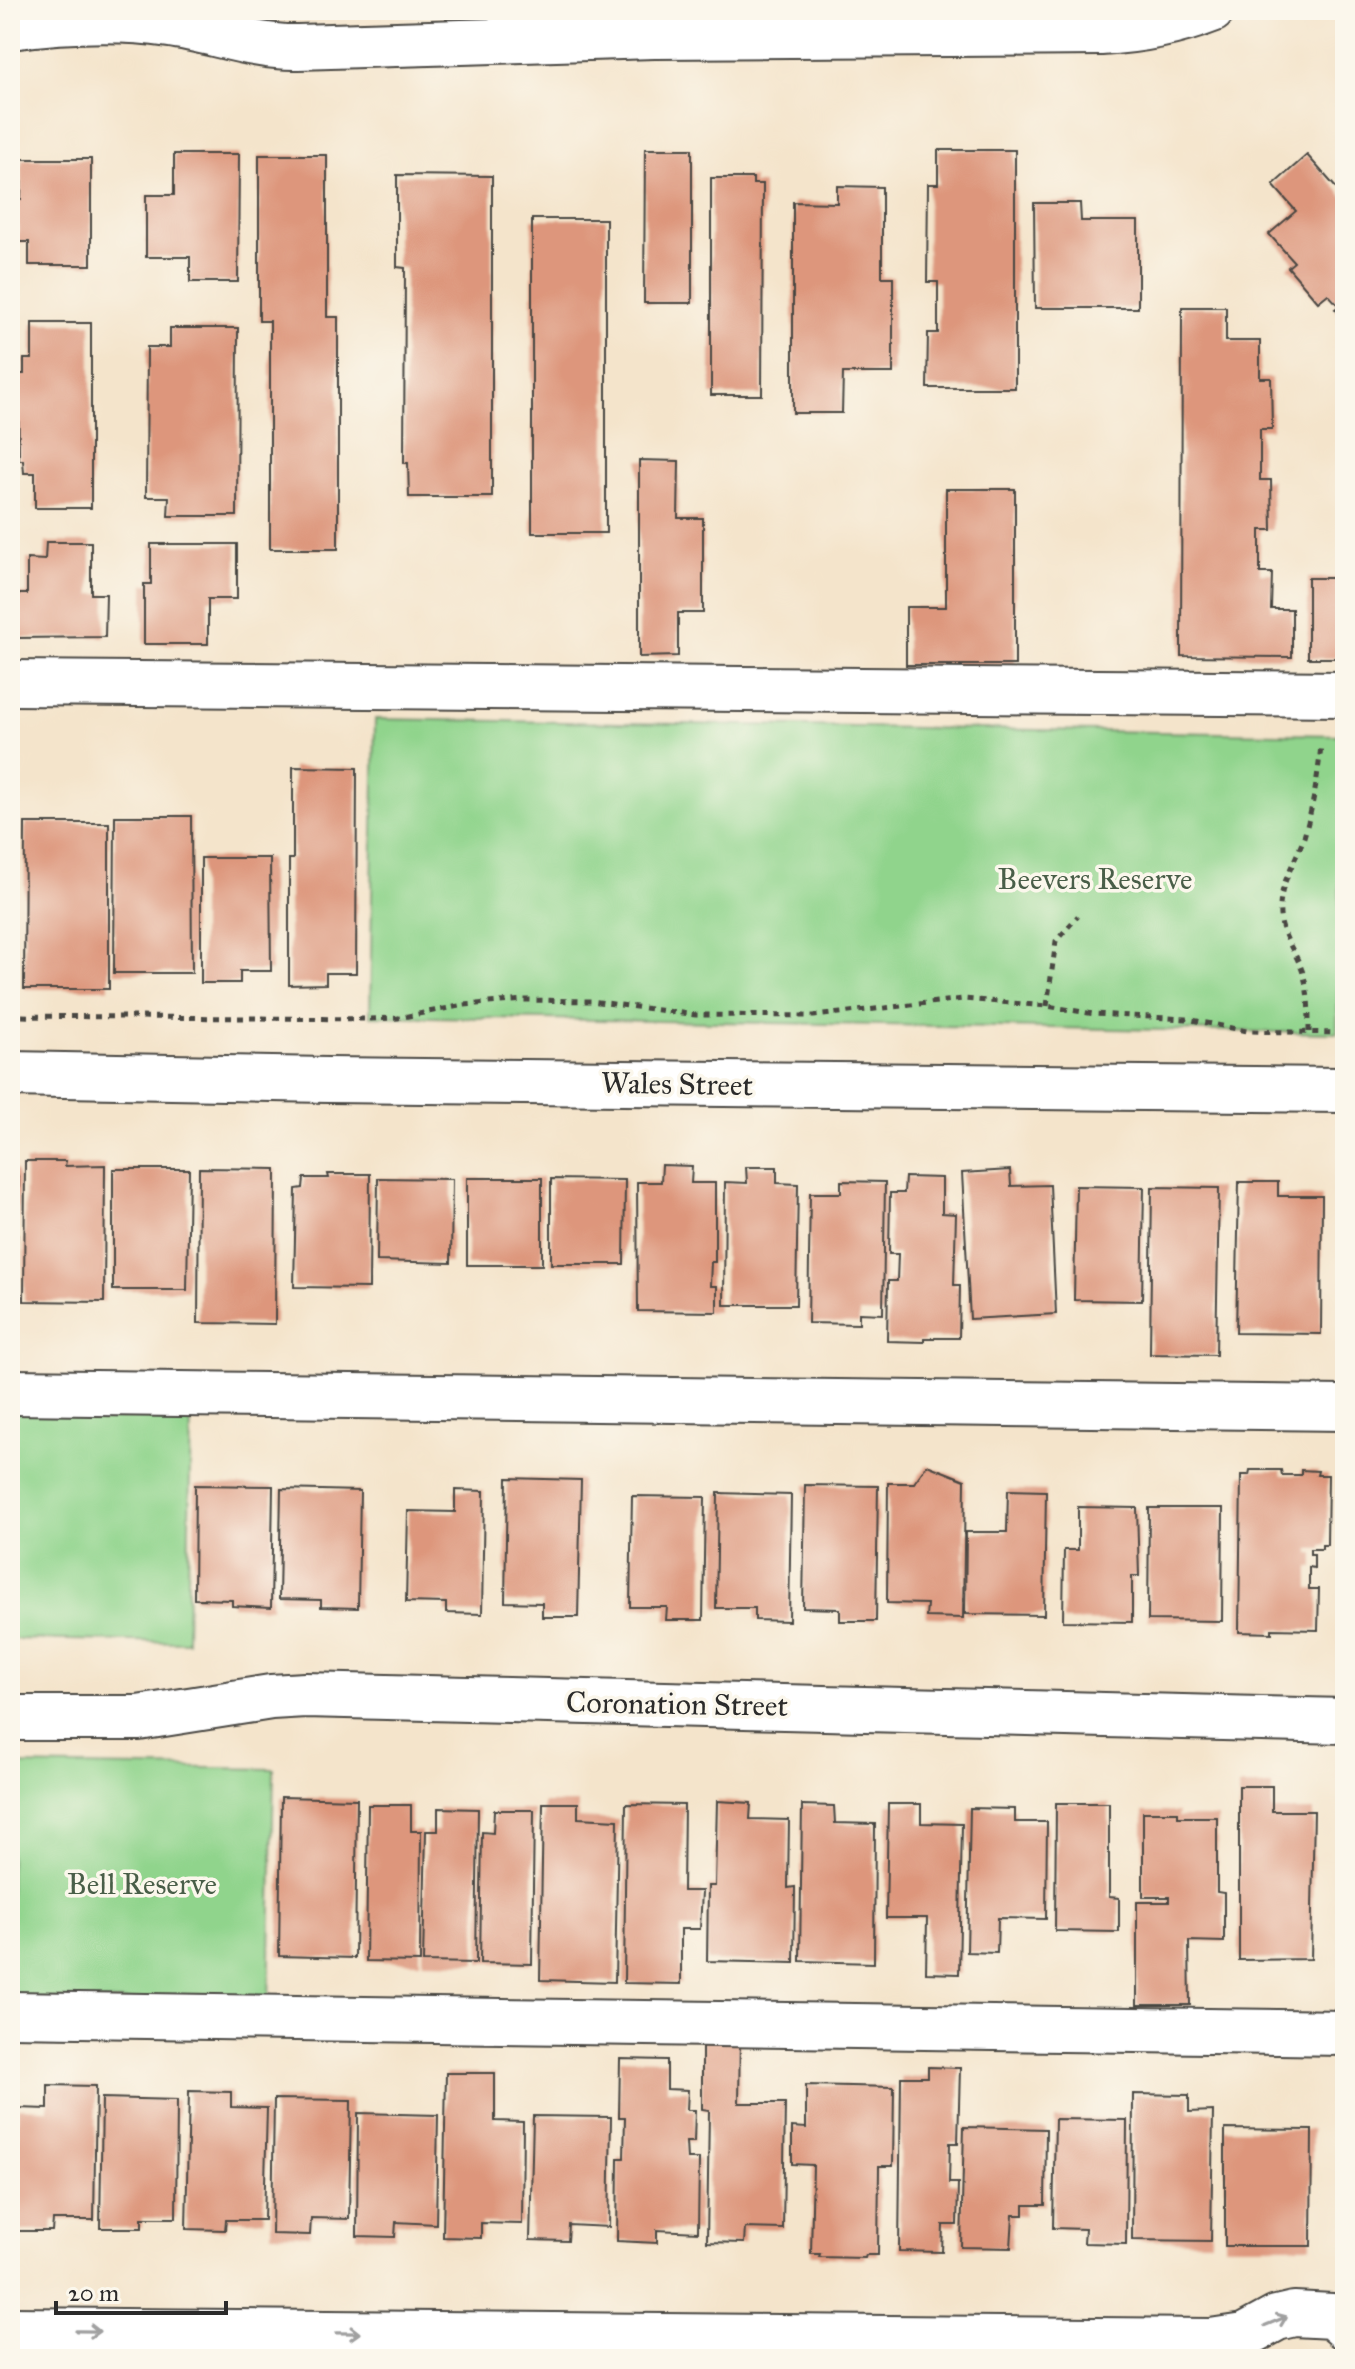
<svg xmlns="http://www.w3.org/2000/svg" width="1355" height="2369" viewBox="0 0 1355 2369" font-family="'IM FELL Great Primer',serif">
  <style>
    .green { fill: #90d48c; stroke: #5e805c; stroke-width: 2 }
    .building { fill: #dd967c }
    .lines { fill: none; stroke-linecap: round; stroke-linejoin: round }
    .minor-casing { stroke: #494743; stroke-width: 48 }
    .path { stroke: #494743; stroke-width: 5; stroke-dasharray: 6 6; stroke-linecap: butt }
    .minor { stroke: #fff; stroke-width: 44 }
    .oneway { stroke: #a0a0a0 }
    .labels { text-anchor: middle; stroke-width: 7; stroke-linejoin: round; paint-order: stroke }
    .park-label { font-size: 30px; fill: #495e48; stroke: #fbf7ec }
    .street-label { font-size: 30px; fill: #2b2b2b; stroke: #fbf7ec }
  </style>
  <rect width="100%" height="100%" fill="#fbf7ec"/>
  <filter id="ink" filterUnits="userSpaceOnUse"><feTurbulence type="fractalNoise" baseFrequency=".0125" numOctaves="2"/><feDisplacementMap in="SourceGraphic" scale="16" xChannelSelector="R" yChannelSelector="G"/><feConvolveMatrix kernelMatrix="1 2 1 2 8 2 1 2 1" color-interpolation-filters="sRGB"/></filter>
  <filter id="wash" filterUnits="userSpaceOnUse"><feTurbulence type="fractalNoise" baseFrequency=".006" numOctaves="4" result="noise"/><feDisplacementMap in="SourceGraphic" scale="32" xChannelSelector="R" yChannelSelector="G"/><feGaussianBlur stdDeviation="1.8" result="paint"/><feColorMatrix in="noise" values="0 0 0 0 0 0 0 0 0 0 0 0 0 0 0 0 0 1.4 0 .05"/><feComposite in="paint" operator="in"/></filter>
  <g filter="url(#wash)">
    <rect width="100%" height="100%" fill="#f4e4cb"/>
    <g class="green">
      <path d="M375,719L1342,735L1337,1033L370,1016Z"/>
      <path d="M10,1408L191,1411L187,1642L10,1639Z"/>
      <path d="M10,1765L274,1769L269,2004L10,1999Z"/>
    </g>
    <g id="blocks">
      <g class="building">
        <path d="M645,149H692V303H644Z"/>
        <path d="M938,150H1015V388H927L928,333H938V282H927L928,184H938Z"/>
        <path d="M174,154H239L238,282H190V257H146V195H174Z"/>
        <path d="M259,155H327V317H338V549H270V321H259Z"/>
        <path d="M1307,155L1345,198V320L1335,309L1339,306L1328,294L1318,302L1288,267L1294,262L1269,234L1296,211L1273,185Z"/>
        <path d="M22,159H91V265H29V242H18V200L21,199Z"/>
        <path d="M397,175L492,176V497H409L408,463H404L405,268L397,267Z"/>
        <path d="M711,178H753V184H763L762,395H711Z"/>
        <path d="M837,186L882,187V277H893V373H843L842,413H793V202L837,203Z"/>
        <path d="M1034,203H1080L1081,221H1138V308H1035Z"/>
        <rect x="532" y="219" width="74" height="314"/>
        <path d="M1182,307H1226V341H1260V378H1271L1272,429H1260V480H1271L1272,530H1260V573H1272L1271,609H1292V657L1181,656Z"/>
        <path d="M32,323H91V508H35V473H24L23,460H19L18,374H24V359H32Z"/>
        <path d="M170,328H238L237,516H168L169,497H146L147,347H170Z"/>
        <path d="M639,460L679,461L678,518H703V613H678V656L639,657Z"/>
        <path d="M946,489H1015V665H906V607H946Z"/>
        <path d="M46,542H91V594H106L105,637L17,638V594H27V559L45,560Z"/>
        <path d="M151,544H237V599H208V644H144V584H151Z"/>
        <rect x="1308" y="578" width="37" height="80"/>
        <path d="M293,767L357,768L356,973H326V984L289,985V859H293Z"/>
        <path d="M115,816H191L192,973H114Z"/>
        <path d="M25,823H109V989H24Z"/>
        <path d="M201,858H270L271,971H240V983H201Z"/>
        <path d="M25,1161H66L65,1166L105,1165L104,1302L24,1301Z"/>
        <path d="M662,1165L692,1166L691,1183H715V1262H711L710,1286H717V1312L638,1311L637,1182H661Z"/>
        <path d="M746,1167H777V1183L798,1184L796,1305H724L725,1182L747,1183Z"/>
        <path d="M199,1168L276,1169L275,1324L198,1323Z"/>
        <path d="M113,1169H189L187,1290H113Z"/>
        <path d="M10,1170H16L19,1180L15,1306H10Z"/>
        <path d="M1010,1170L1011,1186L1050,1185L1056,1314L970,1319L962,1173Z"/>
        <path d="M328,1174H370L369,1288L294,1287L296,1189L303,1188L304,1178H329Z"/>
        <path d="M905,1177L942,1178V1213L956,1214L954,1285H960L959,1338H924V1342L887,1341L888,1281H897L898,1254H889L890,1193H904Z"/>
        <path d="M378,1178L452,1179L451,1263L377,1261Z"/>
        <rect x="467" y="1178" width="75" height="87"/>
        <path d="M551,1179L625,1180L624,1264H551Z"/>
        <path d="M841,1181L885,1182L883,1314L859,1313V1324L808,1323L810,1193H841Z"/>
        <path d="M1239,1182H1278V1196H1322L1321,1334L1236,1333Z"/>
        <path d="M1076,1186L1144,1187L1142,1301L1074,1300Z"/>
        <path d="M1152,1187L1219,1188L1216,1355L1150,1354Z"/>
        <path d="M927,1465L965,1480L963,1618L926,1617L927,1604L887,1603L888,1483H914Z"/>
        <path d="M1250,1470H1281L1282,1475H1301V1470L1318,1471L1317,1475H1328L1327,1545H1322V1549H1310V1554H1314V1568L1309,1567V1589H1319L1318,1630L1272,1629V1633L1239,1632L1241,1475H1249Z"/>
        <path d="M507,1478L581,1480L578,1617H542V1603L505,1602Z"/>
        <path d="M195,1485L273,1486L271,1608L232,1606V1600L194,1599Z"/>
        <path d="M805,1485L878,1486L876,1621H840V1609L803,1608Z"/>
        <path d="M281,1489L360,1491L358,1608L321,1607V1600L279,1599Z"/>
        <path d="M455,1490L484,1491L482,1614L446,1613V1603L406,1602L408,1511L455,1512Z"/>
        <path d="M1008,1490L1046,1491L1044,1615L965,1614L966,1532H1007Z"/>
        <path d="M718,1493L791,1495L789,1621L755,1620V1608H716Z"/>
        <path d="M632,1496L705,1497L703,1620H666L667,1607H630Z"/>
        <path d="M1078,1507L1137,1508L1139,1576H1132V1622L1063,1621L1064,1550H1078Z"/>
        <path d="M1149,1508H1223L1222,1621L1148,1620Z"/>
        <path d="M1239,1786H1272V1811H1314L1311,1959L1239,1960Z"/>
        <path d="M281,1797L357,1799L355,1958L279,1956Z"/>
        <path d="M717,1801L751,1803L750,1819L789,1820L788,1888L795,1887L794,1963L707,1961L708,1886H715Z"/>
        <path d="M543,1803H578V1818L618,1820L615,1982L540,1980Z"/>
        <path d="M1056,1803H1109V1897L1119,1898V1932L1055,1931Z"/>
        <path d="M626,1804L684,1805L683,1891H702L700,1929H681V1984L624,1983Z"/>
        <path d="M888,1804H921V1823L962,1824L959,1974L926,1973L927,1918H886Z"/>
        <path d="M368,1805H411V1831H421L420,1962L366,1961Z"/>
        <path d="M802,1805L834,1806L835,1823L875,1824L874,1963L800,1961Z"/>
        <path d="M438,1808L478,1809L476,1963L423,1962L426,1831H438Z"/>
        <path d="M970,1808L1015,1809V1822H1047L1046,1919L998,1918L997,1953L967,1952Z"/>
        <path d="M494,1810H534L532,1964L480,1963L482,1832L493,1833Z"/>
        <path d="M1143,1812H1178V1817H1217V1892L1224,1893V1942L1189,1941L1190,2005H1137V1902H1169V1897H1143Z"/>
        <path d="M702,2033H740L739,2103H785L783,2229L745,2228L744,2243L707,2242L709,2110L702,2109Z"/>
        <path d="M620,2059L667,2060V2089L688,2090L687,2110H695L694,2142H686L687,2159H699L698,2232L657,2230V2243L617,2241L618,2158H624L625,2117H619Z"/>
        <path d="M928,2067L960,2068L958,2143H950L949,2183H958L957,2225H943L942,2252L899,2251L901,2077H928Z"/>
        <path d="M446,2073H495V2121L523,2122L522,2224L481,2223V2238L443,2237Z"/>
        <path d="M48,2085L96,2086L94,2220H53L52,2231H16L18,2108L48,2109Z"/>
        <path d="M806,2085L894,2087L893,2166H879L878,2255H866L865,2258L819,2257L820,2254H811L813,2165L792,2164V2127L806,2128Z"/>
        <path d="M189,2091L231,2092V2107L267,2108L264,2220H226L225,2230L186,2229Z"/>
        <path d="M1133,2094L1189,2095V2112L1213,2111L1211,2241L1132,2240Z"/>
        <path d="M102,2098L177,2100L176,2218H142V2228H100Z"/>
        <path d="M274,2099L351,2100L349,2219L311,2218L310,2235L272,2234Z"/>
        <path d="M358,2113L438,2115L436,2224L396,2222L395,2237L357,2236Z"/>
        <path d="M533,2116L611,2117L609,2227L569,2225L568,2241L530,2240Z"/>
        <path d="M1055,2119L1127,2120L1126,2244L1084,2243L1085,2229L1053,2228Z"/>
        <path d="M964,2127L1046,2129L1045,2205H1024V2215H1013L1011,2248L961,2247Z"/>
        <path d="M1225,2129L1312,2130L1311,2246H1225Z"/>
      </g>
    </g>
  </g>
  <g filter="url(#ink)">
    <use href="#blocks" fill-opacity="0" stroke="#494743" stroke-width="2"/>
    <g class="lines">
      <g class="minor-casing">
        <g id="minor">
          <path d="M10,27C63,20 117,17 170,25C213,31 254,48 298,47L654,36L1101,33C1140,31 1176,24 1212,10"/>
          <path d="M10,683L1345,694"/>
          <path d="M10,1074L328,1080L1345,1090"/>
          <path d="M10,1392L1345,1408"/>
          <path d="M10,1718H138L271,1697L305,1695L1345,1721"/>
          <path d="M10,2014L1345,2033"/>
          <path d="M10,2330L1211,2341L1244,2336L1277,2318L1294,2314L1332,2316L1345,2327"/>
        </g>
      </g>
      <g class="path">
        <path d="M1047,1006L1056,941L1078,916"/>
        <path d="M10,1016L369,1019L398,1018L464,1005L524,1000L591,1001L696,1015L814,1016L963,999L1047,1006L1094,1014L1187,1019L1247,1031L1337,1033"/>
        <path d="M1309,1032C1309,1011 1309,991 1302,970C1294,948 1278,932 1280,907C1281,881 1296,861 1304,837C1313,806 1318,777 1321,745"/>
      </g>
      <use href="#minor" class="minor"/>
    </g>
    <defs><path id="oneway-shaft" d="M-6 0H5M1.5-3L5.5 0L1.5 3" fill="none" stroke-width="1.6" stroke-linecap="round" stroke-linejoin="round" transform="scale(2)"/></defs>
    <g class="oneway">
      <use href="#oneway-shaft" transform="translate(1276 2321) rotate(-22)"/>
      <use href="#oneway-shaft" transform="translate(88 2331) rotate(1)"/>
      <use href="#oneway-shaft" transform="translate(348 2333) rotate(1)"/>
    </g>
  </g>
  <g class="labels">
    <g class="park-label">
      <text x="1095" y="889">Beevers Reserve</text>
      <text x="142" y="1894">Bell Reserve</text>
    </g>
    <g class="street-label">
      <text transform="translate(677 1084) rotate(1)" y="10">Wales Street</text>
      <text transform="translate(677 1704) rotate(1)" y="10">Coronation Street</text>
    </g>
  </g>
  <rect width="1355" height="2369" fill="none" stroke="#fbf7ec" stroke-width="40"/>
  <path d="M56 2301v12h170v-12" fill="none" stroke="#2b2b2b" stroke-width="4"/>
  <text x="68" y="2301" font-size="24" fill="#2b2b2b" stroke="#fbf7ec" stroke-width="6" paint-order="stroke">20 m</text>
</svg>
